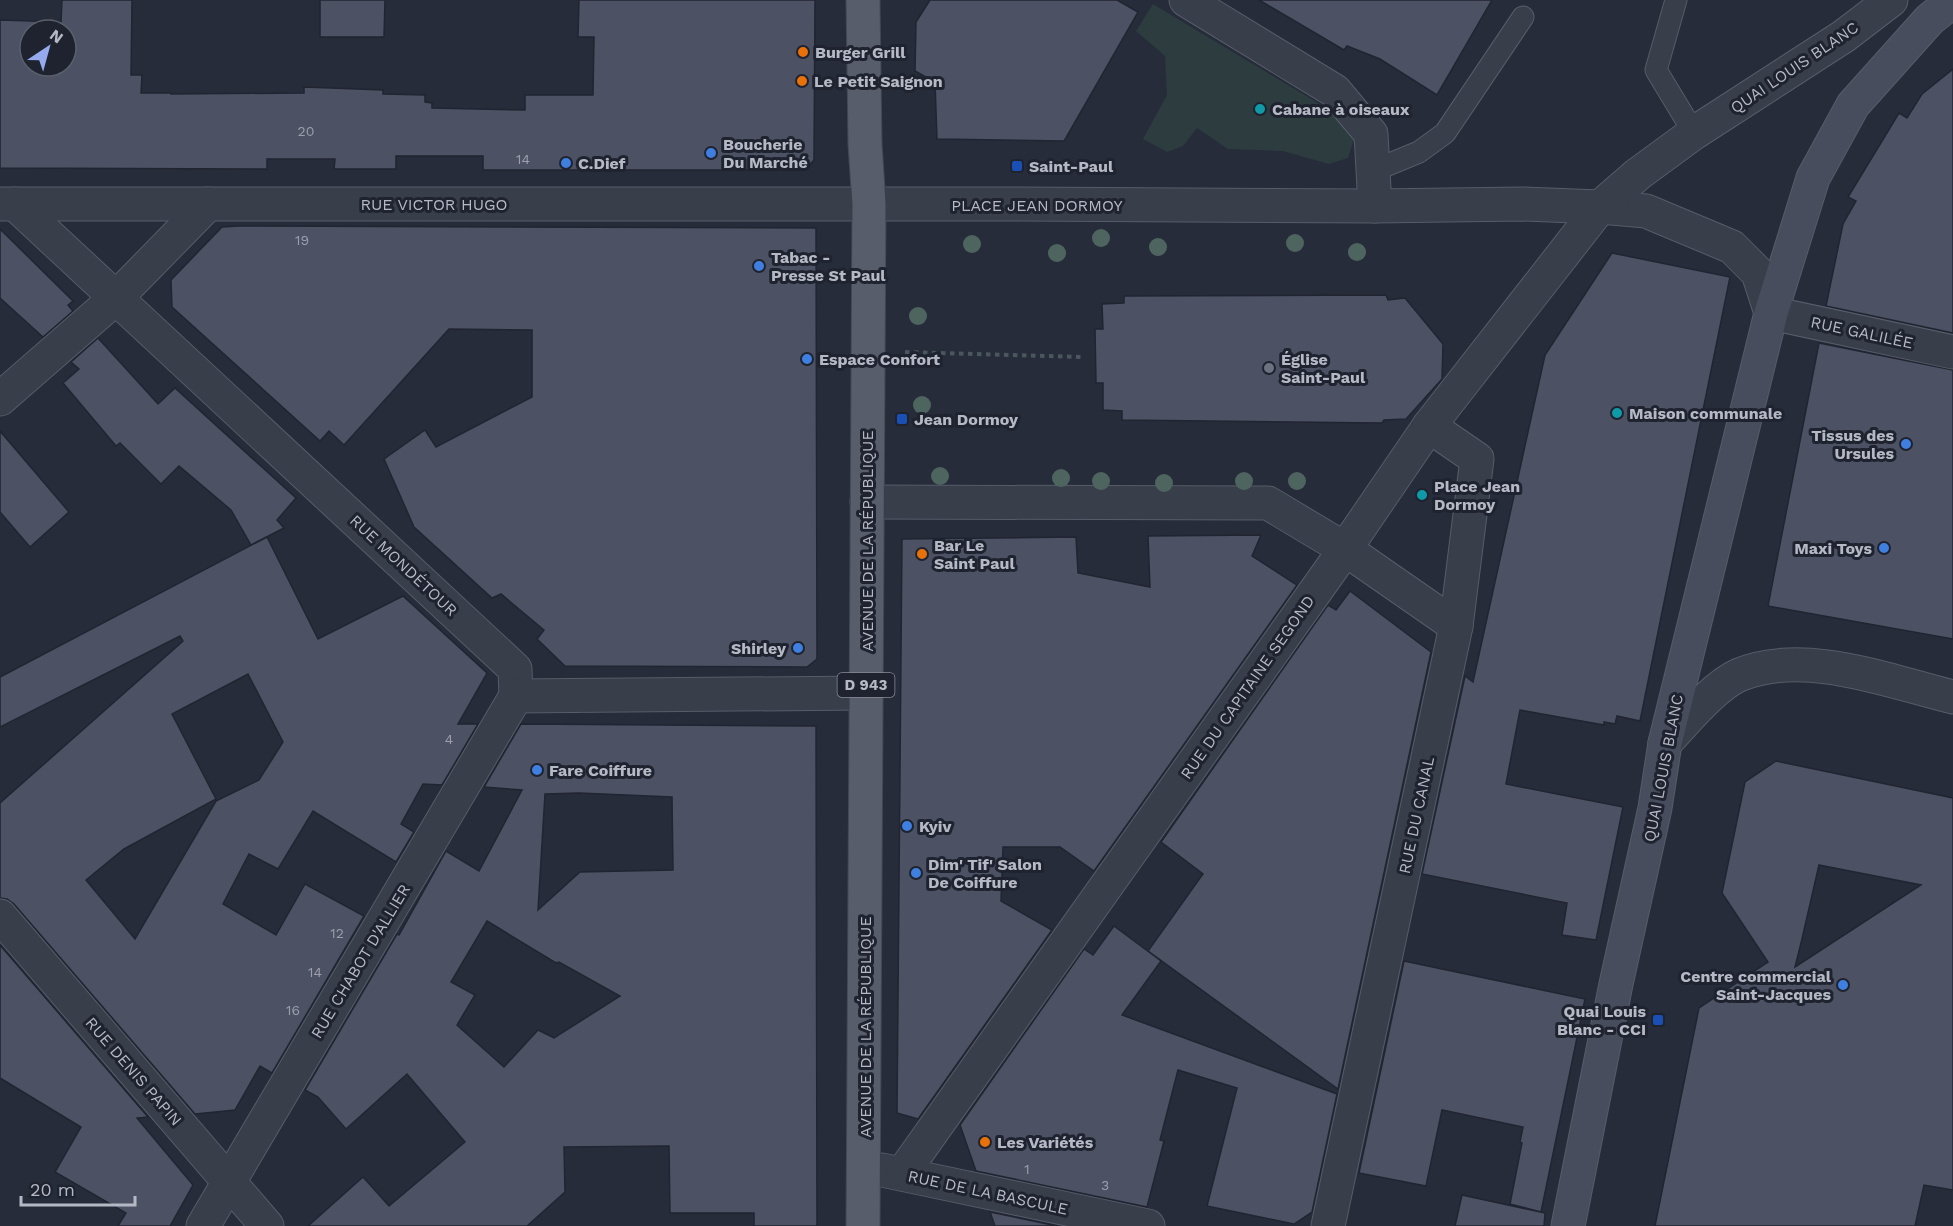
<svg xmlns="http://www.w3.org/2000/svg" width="1953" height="1226" viewBox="0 0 1953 1226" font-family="'Work Sans',sans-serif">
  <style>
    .park { fill: #2c3c3f }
    .building { fill: #4c5263; stroke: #212532; stroke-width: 1.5; fill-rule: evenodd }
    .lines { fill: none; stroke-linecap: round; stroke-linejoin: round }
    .service-casing { stroke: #575c69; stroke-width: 23 }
    .minor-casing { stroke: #575c69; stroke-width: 35 }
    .secondary-casing { stroke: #575c69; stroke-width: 35 }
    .primary-casing { stroke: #424754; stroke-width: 35 }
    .path { stroke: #4a575d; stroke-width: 4; stroke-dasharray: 4.5 4.5; stroke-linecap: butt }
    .service { stroke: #393e4b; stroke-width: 21 }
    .minor { stroke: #393e4b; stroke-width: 33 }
    .secondary { stroke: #484d5d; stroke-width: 33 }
    .primary { stroke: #585d6b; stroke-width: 33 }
    .tree { fill: #4e655f }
    .food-dot { fill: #e8710a; stroke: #1f2330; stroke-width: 2 }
    .culture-dot { fill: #0f9aa8; stroke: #1f2330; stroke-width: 2 }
    .shop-dot { fill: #3f7fe0; stroke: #1f2330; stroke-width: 2 }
    .transit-dot { fill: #1a4fb4; stroke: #1f2330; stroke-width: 2 }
    .worship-dot { fill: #6b7280; stroke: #1f2330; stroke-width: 2 }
    .labels { text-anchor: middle; stroke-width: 6; stroke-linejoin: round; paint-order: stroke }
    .number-label { font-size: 14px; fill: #9b9fad }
    .shield { fill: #1f2330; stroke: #888c99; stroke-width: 1.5 }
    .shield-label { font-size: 15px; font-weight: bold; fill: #b5b9c6 }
    .poi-label { font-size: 16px; font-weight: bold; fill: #b5b9c6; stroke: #1f2330; text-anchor: start }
    .street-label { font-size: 16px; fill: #b5b9c6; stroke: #1f2330 }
  </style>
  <rect width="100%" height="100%" fill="#262c3a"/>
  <path class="park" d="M1153,4L1348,121L1355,136L1348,158L1329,164L1283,151L1228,149L1197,128L1183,146L1167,152L1143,139L1167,95L1165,56L1136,31Z"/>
  <g class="building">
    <path d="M62,0H132L131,75H142L141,93H171V94L304,93V87L383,90V94L425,95V102L432,103V108L525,110V95H593L594,37H578L579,0H815L814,160L805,170H483V156H396V169H334L335,159H267V169L0,168V20L61,22ZM30,30H66V66H30Z"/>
    <path d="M320,0H385L384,37H320Z"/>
    <path d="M930,0H1117L1138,12L1064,141L937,139L935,82L915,71L916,22Z"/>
    <path d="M1259,0H1492L1437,95L1380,59L1347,46L1344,50Z"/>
    <path d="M1953,69V333L1826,306L1843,224L1856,201L1848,197L1899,113L1907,118L1922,94Z"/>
    <path d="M239,226L816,228L817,659L807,667L565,666L537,639L544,630L501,594L492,598L414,527L384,459L425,430L436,447L532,397V330L449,329L344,445L329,431L320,441L172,307L171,280L222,227Z"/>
    <path d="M0,229L73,301L68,305L73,311L43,337L0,298Z"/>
    <path d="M1612,253L1730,277L1640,721L1617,716L1615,724L1604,722V725L1520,710L1506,784L1623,807L1596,940L1562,935L1567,903L1422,874L1465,676L1473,682L1545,355Z"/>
    <path d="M1386,295L1388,300L1405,298L1443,344L1442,379L1406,419L1384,420L1382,423L1122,420V411L1103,410V383H1096L1095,329H1103L1102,304L1124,303V296Z"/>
    <path d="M98,338L158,404L175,388L296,498L277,520L284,528L251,545L231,510L179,466L161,484L120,443L116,446L63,383L79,369L71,362Z"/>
    <path d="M1819,343L1953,370V639L1768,606Z"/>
    <path d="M0,431L69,512L30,547L0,512Z"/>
    <path d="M1261,535L1252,556L1297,585L1094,871L1060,847H1003L1001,901L1052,930L918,1119L897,1113L902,539L1076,537L1078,573L1150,587L1148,536Z"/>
    <path d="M267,537L318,639L403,596L487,673L458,724H478L442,785L423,784L401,824L414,832L396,862L313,811L278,869L249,854L223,904L276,935L305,884L364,916L272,1073L260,1066L235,1110L195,1114L14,904L7,899L0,898V803L183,641L180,636L0,727V677ZM248,674L283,742L259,780L216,801L135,939L86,880L124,849L216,799L172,714Z"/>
    <path d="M1350,591L1431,652L1338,1089L1148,951L1203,874L1161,842L1328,605L1336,610Z"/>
    <path d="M521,724L816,726L817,1226H754V1213H670L669,1146L564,1147L565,1192L527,1226H308L363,1177L389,1206L465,1142L407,1074L346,1129L318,1097L305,1090L397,934L399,935L446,851L479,871L522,790L484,787ZM579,793L672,797L673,870L580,872L538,910L545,794ZM487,921L556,963L559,962L620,996L554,1038L538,1030L504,1067L457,1025L475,995L451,982Z"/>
    <path d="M1776,761L1953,798V1190L1924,1185L1915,1226H1655L1699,1008L1768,962L1722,893L1745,782ZM1819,865L1921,885L1795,967L1802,939Z"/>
    <path d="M1114,926L1161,961L1122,1015L1337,1094L1312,1212L1294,1224L1207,1206L1237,1088L1178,1070L1160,1140L1164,1141L1147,1207L976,1171L960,1125L1084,949L1093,955Z"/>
    <path d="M0,945L148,1117L137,1118L193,1185L170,1226H118L126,1213L55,1172L81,1127L0,1078Z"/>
    <path d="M1404,961L1585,999L1541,1212L1510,1204L1522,1143L1520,1142L1523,1127L1442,1110L1426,1186L1359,1173Z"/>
    <path d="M1462,1195L1545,1213L1544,1226H1455Z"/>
    <path d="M990,1212L1057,1226H995Z"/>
  </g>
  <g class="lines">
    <g class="service-casing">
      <g id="service">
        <path d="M1676,0L1656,70L1694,133"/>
        <path d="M1373,171L1419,152L1445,133L1523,17"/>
      </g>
    </g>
    <g class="minor-casing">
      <g id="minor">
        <path d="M1186,0L1335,91L1371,134L1375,206"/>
        <path d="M0,204H1019L1375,206L1523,204L1600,207L1646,211L1732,247L1758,273L1771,313L1953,352"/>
        <path d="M15,204L515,669L516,696"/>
        <path d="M0,399L117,297L208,204"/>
        <path d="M867,502L1268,503L1345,549L1456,626"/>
        <path d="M516,696L866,693"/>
        <path d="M1665,743C1684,723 1714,686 1739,675C1804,648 1888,681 1953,697"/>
        <path d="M0,916L267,1226"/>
        <path d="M882,1170L1148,1226"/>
        <path d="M902,1174L1334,565L1429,426L1600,207L1638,174L1694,133L1844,36L1891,0"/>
        <path d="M203,1226L516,696"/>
        <path d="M1328,1226L1456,626L1477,459L1429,426"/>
      </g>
    </g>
    <g class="secondary-casing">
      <path id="secondary" d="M1568,1226L1616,984L1655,808L1665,743L1771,313L1813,178L1853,105L1930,19L1953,1"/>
    </g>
    <g class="primary-casing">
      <path id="primary" d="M863,0L865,144L869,204L863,1226"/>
    </g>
    <path class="path" d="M905,352L1084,357"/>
    <use href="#service" class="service"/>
    <use href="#minor" class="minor"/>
    <use href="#secondary" class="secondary"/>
    <use href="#primary" class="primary"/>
  </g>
  <g class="tree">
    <circle cx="1101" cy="238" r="9"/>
    <circle cx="1295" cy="243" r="9"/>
    <circle cx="972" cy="244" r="9"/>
    <circle cx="1158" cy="247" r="9"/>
    <circle cx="1357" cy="252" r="9"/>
    <circle cx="1057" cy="253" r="9"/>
    <circle cx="918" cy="316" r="9"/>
    <circle cx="922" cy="405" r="9"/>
    <circle cx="940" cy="476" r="9"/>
    <circle cx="1061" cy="478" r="9"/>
    <circle cx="1101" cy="481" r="9"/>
    <circle cx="1244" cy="481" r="9"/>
    <circle cx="1297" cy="481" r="9"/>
    <circle cx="1164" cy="483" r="9"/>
  </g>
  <g class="food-dot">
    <circle cx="803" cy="52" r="6"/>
    <circle cx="802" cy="81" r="6"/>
    <circle cx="922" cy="554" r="6"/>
    <circle cx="985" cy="1142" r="6"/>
  </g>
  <g class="culture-dot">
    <circle cx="1260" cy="109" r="6"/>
    <circle cx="1617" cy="413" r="6"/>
    <circle cx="1422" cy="495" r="6"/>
  </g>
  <g class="shop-dot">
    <circle cx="711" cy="153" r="6"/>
    <circle cx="566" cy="163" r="6"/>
    <circle cx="759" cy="266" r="6"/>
    <circle cx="807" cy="359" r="6"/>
    <circle cx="1906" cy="444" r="6"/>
    <circle cx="1884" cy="548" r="6"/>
    <circle cx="798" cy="648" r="6"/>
    <circle cx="537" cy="770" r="6"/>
    <circle cx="907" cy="826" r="6"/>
    <circle cx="916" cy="873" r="6"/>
    <circle cx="1843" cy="985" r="6"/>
  </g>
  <g class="transit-dot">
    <rect x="1011" y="160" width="12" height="12" rx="3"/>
    <rect x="896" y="413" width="12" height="12" rx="3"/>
    <rect x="1652" y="1014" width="12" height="12" rx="3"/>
  </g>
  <circle class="worship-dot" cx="1269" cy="368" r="6"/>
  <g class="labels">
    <g class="number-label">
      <text x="306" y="136">20</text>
      <text x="523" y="164">14</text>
      <text x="302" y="245">19</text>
      <text x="449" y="744">4</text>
      <text x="337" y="938">12</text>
      <text x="315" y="977">14</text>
      <text x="293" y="1015">16</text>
      <text x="1027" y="1174">1</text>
      <text x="1105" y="1190">3</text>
    </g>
    <rect class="shield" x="837.5" y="673" width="57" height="24" rx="4.5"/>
    <g class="shield-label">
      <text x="866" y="690">D 943</text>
    </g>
    <g class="poi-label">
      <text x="815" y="58">Burger Grill</text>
      <text x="814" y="87">Le Petit Saignon</text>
      <text x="1272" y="115">Cabane à oiseaux</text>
      <text x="723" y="150">Boucherie<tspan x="723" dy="18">Du Marché</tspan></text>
      <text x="578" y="169">C.Dief</text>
      <text x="1029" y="172">Saint-Paul</text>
      <text x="771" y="263">Tabac -<tspan x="771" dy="18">Presse St Paul</tspan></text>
      <text x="819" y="365">Espace Confort</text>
      <text x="1281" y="365">Église<tspan x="1281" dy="18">Saint-Paul</tspan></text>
      <text x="1629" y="419">Maison communale</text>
      <text x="914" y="425">Jean Dormoy</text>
      <text x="1894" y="441" text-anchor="end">Tissus des<tspan x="1894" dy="18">Ursules</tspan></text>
      <text x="1434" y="492">Place Jean<tspan x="1434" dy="18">Dormoy</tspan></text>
      <text x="934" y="551">Bar Le<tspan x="934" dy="18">Saint Paul</tspan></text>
      <text x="1872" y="554" text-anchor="end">Maxi Toys</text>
      <text x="786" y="654" text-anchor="end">Shirley</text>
      <text x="549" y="776">Fare Coiffure</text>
      <text x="919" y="832">Kyiv</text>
      <text x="928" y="870">Dim' Tif' Salon<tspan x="928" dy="18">De Coiffure</tspan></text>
      <text x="1831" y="982" text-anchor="end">Centre commercial<tspan x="1831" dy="18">Saint-Jacques</tspan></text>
      <text x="1646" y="1017" text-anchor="end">Quai Louis<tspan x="1646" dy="18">Blanc - CCI</tspan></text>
      <text x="997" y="1148">Les Variétés</text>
    </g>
    <g class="street-label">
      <text transform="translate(1794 67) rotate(-34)" y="6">QUAI LOUIS BLANC</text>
      <text x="434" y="210">RUE VICTOR HUGO</text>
      <text x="1037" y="211">PLACE JEAN DORMOY</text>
      <text transform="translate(1862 332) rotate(12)" y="6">RUE GALILÉE</text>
      <text transform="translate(867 541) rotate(-90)" y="6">AVENUE DE LA RÉPUBLIQUE</text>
      <text transform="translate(404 565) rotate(43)" y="6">RUE MONDÉTOUR</text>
      <text transform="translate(1247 687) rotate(-55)" y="6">RUE DU CAPITAINE SEGOND</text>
      <text transform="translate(1663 768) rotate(-79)" y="6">QUAI LOUIS BLANC</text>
      <text transform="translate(1416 815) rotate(-78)" y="6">RUE DU CANAL</text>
      <text transform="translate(360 961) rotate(-59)" y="6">RUE CHABOT D'ALLIER</text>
      <text transform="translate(865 1027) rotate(-90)" y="6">AVENUE DE LA RÉPUBLIQUE</text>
      <text transform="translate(134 1071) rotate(49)" y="6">RUE DENIS PAPIN</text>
      <text transform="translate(988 1192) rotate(12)" y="6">RUE DE LA BASCULE</text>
    </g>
  </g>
  <g transform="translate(48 48) rotate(36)"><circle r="28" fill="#1f2330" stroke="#5b5f6c" stroke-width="1.5"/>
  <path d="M0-4.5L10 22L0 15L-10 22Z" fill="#94aaed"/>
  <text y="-9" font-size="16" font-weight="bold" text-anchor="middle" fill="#b5b9c6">N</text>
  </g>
  <path d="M21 1196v9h114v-9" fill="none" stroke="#b5b9c6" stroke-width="3"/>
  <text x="30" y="1196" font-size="18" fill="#b5b9c6" stroke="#1f2330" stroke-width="4.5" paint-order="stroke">20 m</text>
</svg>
